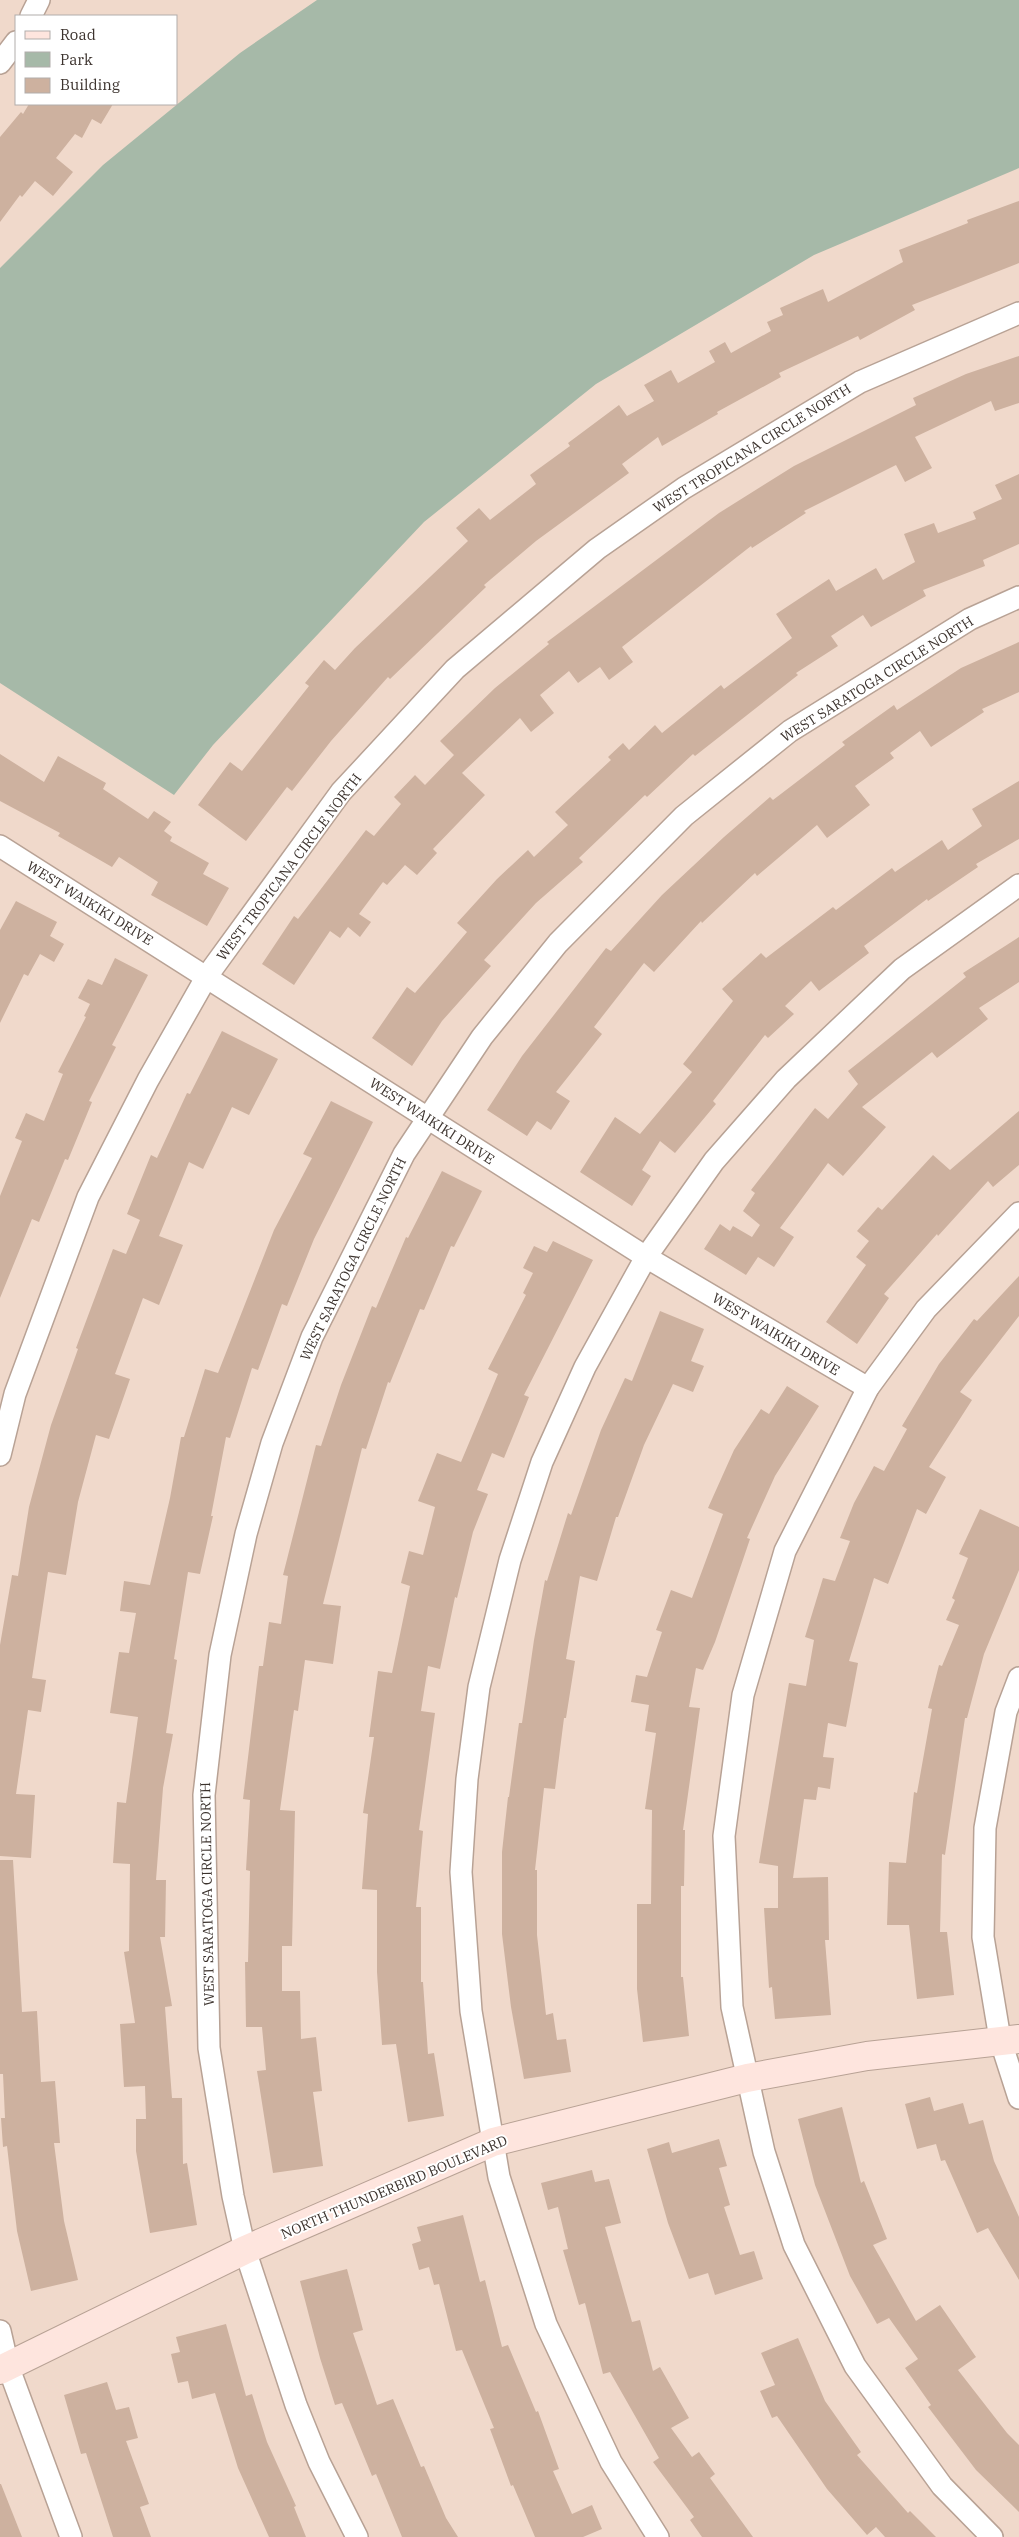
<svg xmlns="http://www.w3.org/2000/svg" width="1019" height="2537" viewBox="0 0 1019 2537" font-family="'IBM Plex Serif',serif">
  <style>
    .green { fill: #a6b9a8 }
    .building { fill: #cdb19f }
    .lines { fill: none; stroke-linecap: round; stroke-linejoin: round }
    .street-casing { stroke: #b8a295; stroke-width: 24 }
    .secondary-casing { stroke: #b8a295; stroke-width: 30 }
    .street { stroke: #fff; stroke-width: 21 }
    .secondary { stroke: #fee5de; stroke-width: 28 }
    .labels { text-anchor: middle; stroke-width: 4; stroke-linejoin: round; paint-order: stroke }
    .street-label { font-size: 14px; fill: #3c332e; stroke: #fff }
  </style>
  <rect width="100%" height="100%" fill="#f0d9cb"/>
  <path class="green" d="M317,0H1019V168L814,255L596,384L424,522L213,745L174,795L0,683V268L103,165L240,53Z"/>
  <g class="building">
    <path d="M29,104H113L101,124L92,119L82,138L75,134L56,158L73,172L53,196L35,181L22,197L20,195L0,222V137L21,112L23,114Z"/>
    <path d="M1019,201V263L912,305L915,310L860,340L858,336L779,373L781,377L717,412L718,414L662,446L658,437L622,464L629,473L536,541L484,585L486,587L390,679L388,677L331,741L292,791L287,787L246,841L198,805L230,762L242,771L309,686L305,683L324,660L335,670L355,648L468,541L456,528L479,508L490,520L536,484L530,475L570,446L568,443L619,405L627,416L654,401L644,385L671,370L678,383L715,362L709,351L725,342L731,353L771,331L767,322L783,315L780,308L823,289L828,302L903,262L899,250L968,223L967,220Z"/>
    <path d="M1019,356V403L995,411L991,401L915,437L932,468L905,482L896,465L804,511L806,513L752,548L751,546L622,647L633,662L609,680L600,667L578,683L569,671L540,695L554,713L531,732L520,718L462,773L485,795L433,849L437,853L417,875L405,865L387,885L383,882L359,914L371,922L360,937L348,927L340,938L330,931L294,985L262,964L294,916L298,919L366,830L374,836L401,804L394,797L415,775L425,785L454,755L440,741L495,688L549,644L547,642L719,513L794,466L916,405L913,398L966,374Z"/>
    <path d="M1019,474V544L983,560L985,566L923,590L926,596L871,627L863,615L831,636L838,646L796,673L798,675L695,756L693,754L647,797L645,795L579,858L583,862L536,903L484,960L491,966L442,1021L412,1066L372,1038L407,987L415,993L467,932L457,923L497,879L528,850L534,857L568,825L555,812L611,760L608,757L623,743L629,750L655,725L662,733L721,685L724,689L792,638L776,614L829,579L836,591L876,568L883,580L915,562L904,534L934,523L938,533L976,519L973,512L1002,499L995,485Z"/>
    <path d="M1019,642V692L982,709L984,712L931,747L920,731L890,753L894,758L855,786L870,805L827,838L817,825L757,876L755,873L702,923L701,921L654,972L644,963L594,1027L602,1034L556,1092L570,1101L551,1130L537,1121L527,1136L487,1110L522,1056L606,948L611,951L662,895L724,837L770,797L773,800L845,745L842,742L894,705L897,710L961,668Z"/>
    <path d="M0,754L44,782L58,756L106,783L103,789L148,819L154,811L171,822L164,831L172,837L170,841L209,863L203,874L229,888L207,926L151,895L158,882L119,857L112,867L58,836L60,833L0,801Z"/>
    <path d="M1019,781V839L976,864L978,867L928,901L927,899L864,946L869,953L819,991L811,981L785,1006L794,1014L768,1038L765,1035L713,1101L716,1104L675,1153L660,1141L642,1170L651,1176L632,1206L580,1172L615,1117L640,1134L692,1072L683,1064L733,1001L722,989L761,953L766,958L833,907L836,910L892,868L895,872L942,840L948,850L982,826L972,809Z"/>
    <path d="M16,901L57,922L50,936L64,944L54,962L40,954L28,976L24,974L0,1023V930Z"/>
    <path d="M1019,937V982L979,1008L988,1019L937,1058L932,1052L862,1107L886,1127L843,1176L828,1163L780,1228L794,1237L774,1267L758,1257L746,1275L704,1249L720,1224L730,1231L733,1226L752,1237L760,1225L743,1211L755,1193L751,1190L815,1108L828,1119L858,1084L848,1071L966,977L963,973Z"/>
    <path d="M115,958L148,975L112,1045L116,1047L89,1101L92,1102L68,1160L65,1159L39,1222L32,1219L0,1298V1196L22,1141L15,1138L26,1113L44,1121L63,1074L58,1072L86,1017L84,1016L90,1004L78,998L88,979L102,985Z"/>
    <path d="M222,1031L278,1059L249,1115L232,1107L203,1169L189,1162L159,1236L183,1245L159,1305L143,1298L115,1374L130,1379L109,1439L96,1435L78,1502L66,1575L48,1572L32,1678L46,1680L41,1712L28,1710L16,1794L35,1795L31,1858L0,1856V1645L12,1575L18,1576L29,1507L51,1425L78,1349L76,1348L113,1249L126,1254L140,1220L127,1214L151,1155L157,1158L187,1093L190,1094Z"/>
    <path d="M331,1101L373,1122L314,1239L287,1306L282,1304L258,1370L252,1368L230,1438L226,1437L211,1516H213L200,1574L188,1572L174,1659L177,1660L166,1733L173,1734L163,1788L156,1880H166L165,1937H160L172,2006L165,2007L172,2098H182L183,2164L187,2163L197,2225L150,2233L136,2151V2119H146L145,2086L124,2087L120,2024L135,2023L124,1952L129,1951L130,1864L113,1863L117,1802L126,1803L138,1717L110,1713L119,1652L129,1653L136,1613L120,1611L124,1581L150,1585L170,1498L181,1437H184L205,1369L218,1373L274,1230L312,1158L303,1154Z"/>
    <path d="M1019,1111V1165L993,1187L988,1181L938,1236L937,1234L884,1294L889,1298L857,1344L826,1322L866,1265L856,1257L869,1241L857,1231L878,1207L882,1210L933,1155L950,1170Z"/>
    <path d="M442,1171L482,1191L454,1247L451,1246L424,1310L420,1309L390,1383L388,1382L366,1449L362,1448L323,1604L341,1606L333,1664L305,1660L298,1711L294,1710L280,1810L295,1811L292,1946H282V1991H300L301,2039L316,2037L322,2091L313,2092L323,2166L273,2173L257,2071L266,2070L262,2027H246L245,1962H248L250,1871L246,1870L250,1800L243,1799L259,1666H263L269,1622L281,1624L288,1576L283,1575L316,1445L321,1446L341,1385L372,1306L376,1308L406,1237L408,1238Z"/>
    <path d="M553,1241L593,1260L524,1395L529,1397L504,1458L492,1453L477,1490L488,1494L473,1532L457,1598L455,1597L440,1669L428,1666L421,1711L435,1713L419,1830L423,1831L416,1907H421V1982H423L428,2054L434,2053L444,2116L408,2122L396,2044L382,2045L377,1972V1890L362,1889L368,1814L363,1813L374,1737H369L378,1671L392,1673L410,1586L401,1583L409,1551L423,1555L435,1507L418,1501L437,1453L461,1462L498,1374L488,1369L526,1295L523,1293L533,1273L523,1268L534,1246L547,1252Z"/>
    <path d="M1019,1276V1316L960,1392L972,1400L929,1467L946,1477L926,1514L917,1509L888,1584L874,1578L849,1661L858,1663L846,1727L828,1723L823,1757L834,1758L830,1789L818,1787L816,1800L804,1799L793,1878L828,1877L829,1940H825L831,2015L775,2019L772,1987L769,1988L764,1908H778V1866L759,1863L789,1683L806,1686L814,1640L805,1637L823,1578L835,1581L850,1541L840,1538L854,1503L874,1466L884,1471L907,1429L902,1426L939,1364L974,1319L977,1321Z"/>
    <path d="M660,1311L704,1329L691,1361L704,1366L693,1392L673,1384L644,1445L618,1517H616L597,1581L580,1576L566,1659L575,1661L566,1718H564L555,1789L544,1788L535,1870H537V1935L546,2015L553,2013L557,2040L566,2039L571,2072L524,2079L511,2007L502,1934V1852L508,1797H509L519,1723H522L534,1640L545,1580L547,1581L568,1513L571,1515L601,1430L625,1378L632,1381Z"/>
    <path d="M787,1386L819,1406L775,1476L747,1538L750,1539L715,1642L703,1670L696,1668L689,1707L700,1708L683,1830H685L684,1886H681V1977H683L689,2036L643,2042L637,1989V1904H651L652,1810L645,1809L656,1733L645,1731L649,1705L631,1702L636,1675L647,1677L662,1632L656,1630L671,1590L692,1598L723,1514L708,1508L734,1450L761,1409L769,1414Z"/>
    <path d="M980,1509L1019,1527V1570L984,1654L967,1718H965L945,1855L942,1854L940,1932H947L954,1995L917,1999L909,1925H887L889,1862L906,1863L914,1792L917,1793L932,1709L928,1708L939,1665L942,1666L959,1625L946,1620L955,1600L952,1598L968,1558L959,1554Z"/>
    <path d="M0,1860H13L22,2012L37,2011L41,2082L55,2081L60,2143H54L64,2221L78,2280L31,2291L17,2231L7,2146L3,2147L1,2118H5L3,2074H0Z"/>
    <path d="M930,2097L934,2111L963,2103L969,2124L983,2120L994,2161L1019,2217V2280L988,2228L977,2233L945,2160L941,2161L936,2144L917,2149L905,2104Z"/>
    <path d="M842,2107L861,2183L864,2181L887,2239L873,2245L916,2321L940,2305L976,2357L958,2370L1007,2433L1019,2445V2512L976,2470L928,2407L931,2405L905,2368L918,2359L889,2318L877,2324L850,2276L815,2185L798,2119Z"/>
    <path d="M719,2139L727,2166L719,2168L730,2205L724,2207L740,2255L754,2251L763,2279L715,2295L708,2273L689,2279L668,2223L647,2149L669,2142L672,2153Z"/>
    <path d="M592,2170L595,2182L609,2179L621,2223L605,2227L632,2322L640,2320L653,2371L660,2367L689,2418L671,2428L692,2457L699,2452L715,2474L710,2478L753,2537H702L690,2520L694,2517L653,2462L659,2458L610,2372L603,2374L585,2303L579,2305L563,2250L568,2249L558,2207L548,2210L541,2183Z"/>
    <path d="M463,2215L480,2282L485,2280L502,2347L508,2345L536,2412L538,2411L559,2469L553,2471L572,2514L592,2505L602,2529L583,2537H535L513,2485L511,2486L490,2429L494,2428L462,2350L456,2351L439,2284L434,2285L429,2267L419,2270L412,2244L421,2241L417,2227Z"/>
    <path d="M347,2269L363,2330L353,2333L377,2405L393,2399L421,2467L424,2466L446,2518L458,2537H402L376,2474L372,2476L342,2403L335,2405L320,2358L300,2281Z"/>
    <path d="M226,2324L246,2396L252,2394L267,2442L296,2506L294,2507L306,2537H269L238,2468L215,2393L192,2399L188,2381L178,2383L171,2354L180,2352L176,2337Z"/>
    <path d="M798,2338L825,2401L861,2452L857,2455L908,2513L910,2511L936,2537H885L876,2527L867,2535L827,2489L777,2416L772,2418L760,2391L775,2385L761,2353Z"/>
    <path d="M107,2382L116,2410L129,2407L138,2438L126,2441L149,2504L140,2507L151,2537H113L86,2453L81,2454L64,2395Z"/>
    <path d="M0,2484H1L22,2537H0Z"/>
  </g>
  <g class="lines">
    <g class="street-casing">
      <g id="street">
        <path d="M31,16L39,0"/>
        <path d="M0,63L16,42"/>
        <path d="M0,846L646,1257L868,1388"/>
        <path d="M0,1455L15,1394L88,1197L148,1080L207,976L341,792L455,669L597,549L684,488L860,382L1019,313"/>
        <path d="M1019,1678L1006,1712L985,1828L983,1937L1000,2039L1019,2098"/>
        <path d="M0,2331L8,2366L71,2537"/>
        <path d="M357,2537L319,2462L296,2405L245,2250L233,2196L209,2048L204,1795L220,1655L246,1534L272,1443L312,1337L404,1154L482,1037L558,943L684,816L790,731L970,619L1019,597"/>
        <path d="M658,2537L611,2462L546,2324L499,2177L471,2011L461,1872L467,1779L479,1687L510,1560L542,1462L585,1367L646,1257L714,1161L786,1079L902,969L1019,885"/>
        <path d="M992,2537L942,2486L855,2366L794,2245L764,2152L732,2007L724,1836L743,1695L785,1551L868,1388L926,1309L1019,1213"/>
      </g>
    </g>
    <g class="secondary-casing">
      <path id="secondary" d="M0,2370L245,2250L493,2142L747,2078L867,2056L1019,2039"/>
    </g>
    <use href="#street" class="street"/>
    <use href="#secondary" class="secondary"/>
  </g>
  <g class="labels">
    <g class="street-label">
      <text transform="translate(752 448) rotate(-32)" y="5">WEST TROPICANA CIRCLE NORTH</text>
      <text transform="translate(877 679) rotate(-32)" y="5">WEST SARATOGA CIRCLE NORTH</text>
      <text transform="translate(289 867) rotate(-53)" y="5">WEST TROPICANA CIRCLE NORTH</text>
      <text transform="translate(90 903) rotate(32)" y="5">WEST WAIKIKI DRIVE</text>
      <text transform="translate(432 1121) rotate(33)" y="5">WEST WAIKIKI DRIVE</text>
      <text transform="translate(353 1259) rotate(-64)" y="5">WEST SARATOGA CIRCLE NORTH</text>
      <text transform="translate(776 1334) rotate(31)" y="5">WEST WAIKIKI DRIVE</text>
      <text transform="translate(207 1894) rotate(-91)" y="5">WEST SARATOGA CIRCLE NORTH</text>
      <text transform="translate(394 2187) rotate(-23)" y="5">NORTH THUNDERBIRD BOULEVARD</text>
    </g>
  </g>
  <rect x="15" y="15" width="162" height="90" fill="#ffffff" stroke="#b1adab"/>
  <rect x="25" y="31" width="25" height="8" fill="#fee5de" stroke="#b1adab"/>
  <text x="60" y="40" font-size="15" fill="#3c332e">Road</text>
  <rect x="25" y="52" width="25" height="15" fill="#a6b9a8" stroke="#b1adab"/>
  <text x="60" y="65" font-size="15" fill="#3c332e">Park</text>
  <rect x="25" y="78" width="25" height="15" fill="#cdb19f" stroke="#b1adab"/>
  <text x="60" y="90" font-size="15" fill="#3c332e">Building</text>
</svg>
